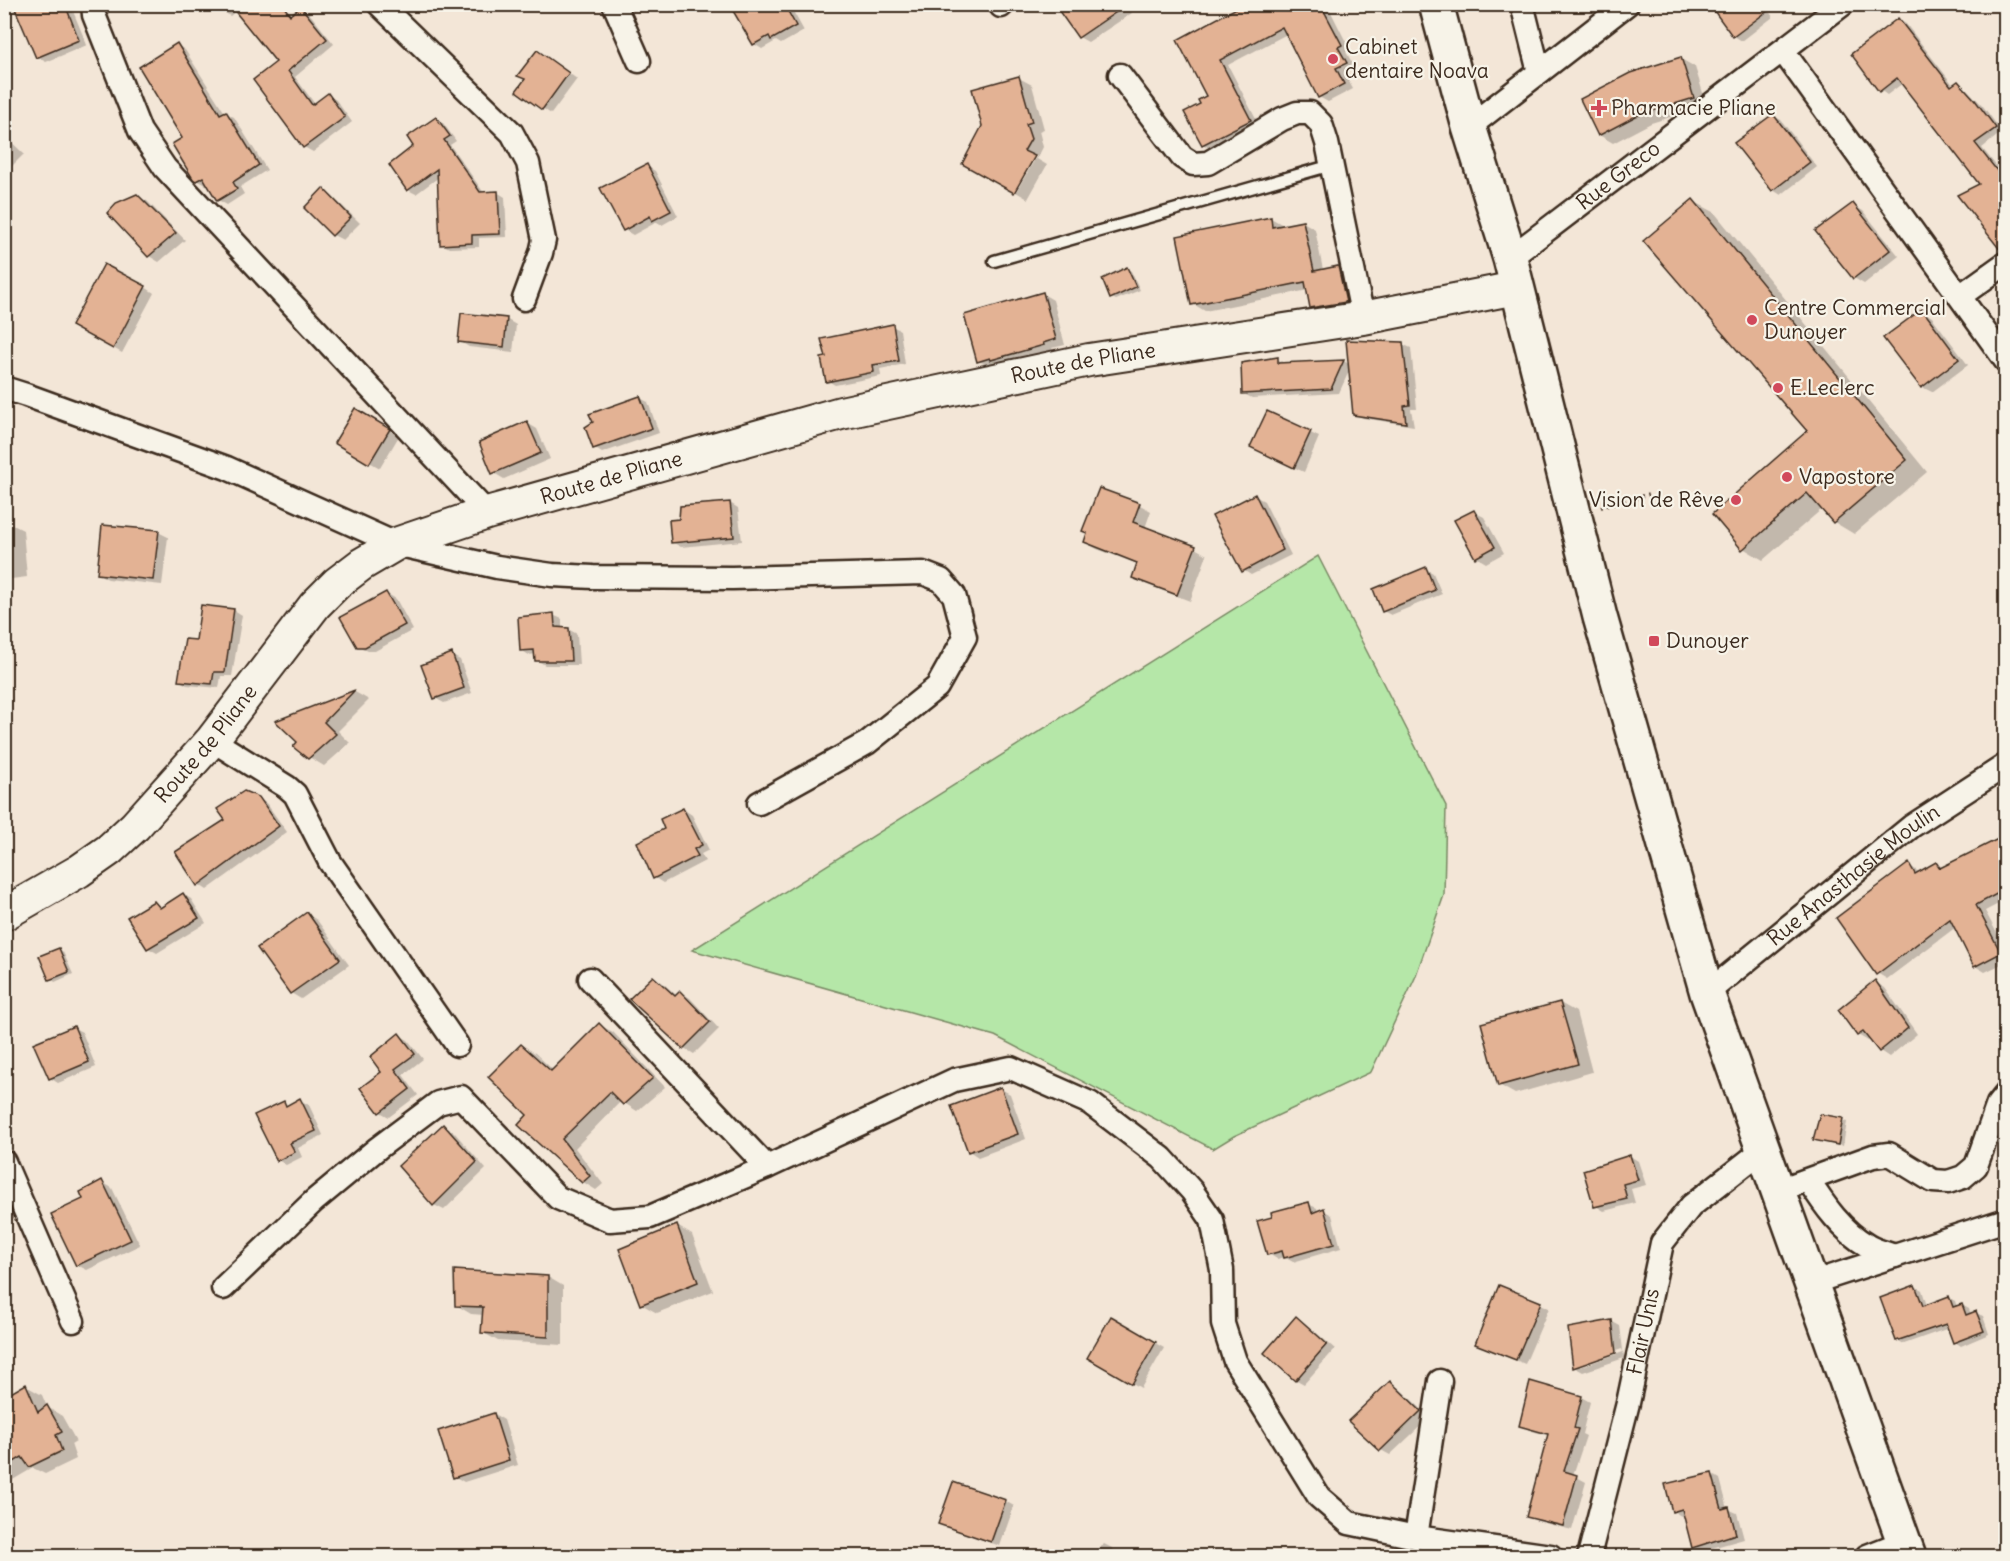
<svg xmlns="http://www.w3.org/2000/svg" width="2010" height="1561" viewBox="0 0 2010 1561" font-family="Delius,sans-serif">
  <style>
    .green { fill: #b5e7a8; stroke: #788863; stroke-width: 1.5 }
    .shadow { fill: #0003; fill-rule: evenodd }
    .building { fill: #e3b294; stroke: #3b2a1e; stroke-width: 1.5 }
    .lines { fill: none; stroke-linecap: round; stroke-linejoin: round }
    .lane-casing { stroke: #3b2a1e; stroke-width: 15 }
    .street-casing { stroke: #3b2a1e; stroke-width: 27 }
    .secondary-casing { stroke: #3b2a1e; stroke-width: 36 }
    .primary-casing { stroke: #3b2a1e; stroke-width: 38 }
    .path { stroke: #3b2a1e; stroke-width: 4; stroke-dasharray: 1.5 4.5; stroke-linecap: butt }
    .lane { stroke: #f7f3e8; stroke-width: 10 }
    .street { stroke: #f7f3e8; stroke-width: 22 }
    .secondary { stroke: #f7f3e8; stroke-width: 32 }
    .primary { stroke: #f7f3e8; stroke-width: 33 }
    .poi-dot { fill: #d1495b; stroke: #f7f3e8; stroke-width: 2 }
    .labels { text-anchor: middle; stroke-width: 4.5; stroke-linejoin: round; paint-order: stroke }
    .poi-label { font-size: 21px; fill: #3b2a1e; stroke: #f7f3e8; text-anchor: start }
    .street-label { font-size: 21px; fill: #3b2a1e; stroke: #f7f3e8 }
  </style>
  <rect width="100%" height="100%" fill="#f3e6d7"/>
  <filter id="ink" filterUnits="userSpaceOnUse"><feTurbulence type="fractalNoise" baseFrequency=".0167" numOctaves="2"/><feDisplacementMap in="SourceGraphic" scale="12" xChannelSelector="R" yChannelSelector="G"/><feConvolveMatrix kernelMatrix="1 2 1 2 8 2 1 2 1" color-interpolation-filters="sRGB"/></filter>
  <g filter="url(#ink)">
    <path class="green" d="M1318,556L1446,806L1444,895L1415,978L1371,1072L1234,1136L1213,1149L995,1036L692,950Z"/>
    <g class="shadow">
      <path d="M25,4H70L87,45L46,62L37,57Z"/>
      <path d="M217,4H270L293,15L301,9L309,13L334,44L295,77L315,104L328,95L336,100L352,122L313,152L304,147L255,81L278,63L236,11L230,16L222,11Z"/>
      <path d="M731,4H789L804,31L781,44L776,41L762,49L754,44Z"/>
      <path d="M1126,4L1132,13L1088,42L1079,37Z"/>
      <path d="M1247,4H1327L1350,50L1346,52L1355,68L1344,73L1353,89L1328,102L1319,97L1287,34L1228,65L1259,125L1212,150L1203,144V104L1208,97L1179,40Z"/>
      <path d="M1711,4H1764L1773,17L1742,41L1734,36Z"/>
      <path d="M1996,4H2006V6L2003,9Z"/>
      <path d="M1898,20L1906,24L1954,86L1958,82L1965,87L1983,106L2002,132L1982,148L2006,178V245L1981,184L1903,83L1887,95L1880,90Z"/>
      <path d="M177,45L185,50L225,113L234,117L267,170L240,187L244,194L227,205L218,200L208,183L206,185L197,180L184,138Z"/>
      <path d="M546,57L577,79L551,114L518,91Z"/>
      <path d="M1681,59L1695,67L1707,106L1651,123L1613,143L1599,135Z"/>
      <path d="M1019,78L1032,85L1044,129L1039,131L1043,147L1037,159L1047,165L1028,199L1016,192L1037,156H1034L1014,191Z"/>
      <path d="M1773,116L1781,120L1817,167L1781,195L1773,190Z"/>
      <path d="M436,119L443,123L456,141L450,145L484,193L497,192L505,197L507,237L479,238V247L449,248L442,244L439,177L416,194L408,190L415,147Z"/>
      <path d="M4,135L24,154L4,174Z"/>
      <path d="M647,166L655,171L678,216L662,225L657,222L633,235L624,230Z"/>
      <path d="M323,190L332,196L360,223L343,240L333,235L306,208Z"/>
      <path d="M137,196L147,201L185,240L159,262L149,256L109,213Z"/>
      <path d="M1693,201L1714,212L1927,472L1854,534L1834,522L1822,509L1763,560L1743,548L1809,431Z"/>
      <path d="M1853,205L1863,211L1899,256L1864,284L1854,278Z"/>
      <path d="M1271,218L1283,225L1303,222L1315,229L1323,270L1338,267L1350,274L1357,309L1323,314L1311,307L1308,290L1205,311L1193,304L1178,237Z"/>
      <path d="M1127,269L1131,271L1140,290L1116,300L1112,298Z"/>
      <path d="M145,287L154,293L122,353L73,326Z"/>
      <path d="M1043,294L1053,300L1065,345L1052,348L1053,351L1002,365L999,363L989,366L979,361Z"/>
      <path d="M1922,311L1932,317L1968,365L1932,392L1922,387Z"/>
      <path d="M506,319L516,325L513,352L469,347L459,341Z"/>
      <path d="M892,326L900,330L905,364L880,369L881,376L835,385L828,381Z"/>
      <path d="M1402,344L1411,348L1417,409H1411L1414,426L1363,418L1355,414L1350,369L1339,393L1252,398L1244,394L1277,359L1286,364L1344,361L1350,365Z"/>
      <path d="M640,398L648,402L659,433L602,453L594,448Z"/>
      <path d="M355,410L399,436L380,468L336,443Z"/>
      <path d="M1268,413L1319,437L1304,472L1261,452Z"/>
      <path d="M527,423L537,429L550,459L504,479L494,473L481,443Z"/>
      <path d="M1100,490L1140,505L1151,511L1145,528L1195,548L1207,555L1190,601L1145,584L1133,577L1138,564L1097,549L1085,542Z"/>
      <path d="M1255,496L1264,501L1291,555L1251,575L1243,570Z"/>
      <path d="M730,503L738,508L742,541L681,547L672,542L681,520Z"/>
      <path d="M1474,512L1484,517L1504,553L1486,563L1476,557Z"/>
      <path d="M4,525H13L23,530L27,577L4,580Z"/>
      <path d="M158,532L168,537L162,585L108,579L98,574Z"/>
      <path d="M1426,569L1433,573L1442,594L1391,615L1383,611Z"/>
      <path d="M386,593L396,599L413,630L375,651H368L358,646Z"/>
      <path d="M202,607L234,610L242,615L232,676H221L219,688L187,685L180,681L198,642Z"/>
      <path d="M553,615L562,619V629H568L577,634L579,665H545L536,660V654L529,655L521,650Z"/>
      <path d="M451,655L460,660L472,693L444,703L435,698Z"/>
      <path d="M355,692L369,700L338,731L350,743L324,766L309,757L299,742L278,722Z"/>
      <path d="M258,798L267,804L287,832L207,890L198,884L228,821Z"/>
      <path d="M683,809L692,815L709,850L701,854L705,861L663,883L655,878L665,830Z"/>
      <path d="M2006,837V900L1985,911L2006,950V962L1985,972L1975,966L1956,927L1887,979L1877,973L1909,865L1920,873L1936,864L1944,868Z"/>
      <path d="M183,894L191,899L206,923L157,953L148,948L154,903L162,908Z"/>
      <path d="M307,914L317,920L349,965L301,999L291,993L259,948Z"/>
      <path d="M59,949L63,952L73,974L55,982L51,979Z"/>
      <path d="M653,978L663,983L677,996L680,992L690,998L719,1029L694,1054L684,1048L632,999Z"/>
      <path d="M1875,982L1885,988L1917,1034L1889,1057L1880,1051L1870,1039L1868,1041L1858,1035L1840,1010Z"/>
      <path d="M1560,1003L1576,1012L1592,1072L1515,1094L1499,1085Z"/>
      <path d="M599,1025L613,1032L665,1087L637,1111L621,1101L575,1148L603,1184L596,1190L583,1182L520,1125L529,1115L522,1045L535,1053L554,1071Z"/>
      <path d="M74,1028L82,1032L96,1067L58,1083L50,1078Z"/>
      <path d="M399,1035L408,1040L423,1059L403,1075L418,1095L389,1117L380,1112L362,1088L384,1072Z"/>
      <path d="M1001,1089L1010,1094L1026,1139L978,1157L969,1151Z"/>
      <path d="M300,1100L309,1105L323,1135L298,1148L302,1157L286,1165L278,1160L283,1103L288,1106Z"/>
      <path d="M1821,1115L1847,1122L1843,1146L1815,1139Z"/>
      <path d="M444,1126L454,1132L486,1169L444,1210L434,1205Z"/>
      <path d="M1630,1156L1638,1161L1646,1185L1631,1189L1635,1203L1604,1211L1596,1206Z"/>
      <path d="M102,1182L112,1188L140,1245L87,1270L77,1265L85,1199Z"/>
      <path d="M1308,1204L1317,1208L1318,1212L1323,1210L1332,1215L1341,1248L1293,1262L1284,1257L1277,1259L1269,1254Z"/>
      <path d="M677,1226L692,1235L713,1291L657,1313L641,1304Z"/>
      <path d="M548,1277L563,1286V1345L498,1341L482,1332L484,1315L471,1314L456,1305Z"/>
      <path d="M1915,1286L1922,1290L1927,1306L1948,1297L1955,1301L1957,1307L1962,1305L1969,1309L1971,1315L1976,1313L1983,1316L1989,1334L1961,1346L1955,1342L1949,1328L1904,1344L1897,1340Z"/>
      <path d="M1500,1287L1549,1308L1525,1364L1486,1348Z"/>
      <path d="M1111,1318L1164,1348L1141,1388L1089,1358Z"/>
      <path d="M1296,1318L1305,1323L1335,1349L1304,1384L1295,1379Z"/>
      <path d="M1611,1321L1620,1326L1624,1358L1583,1372L1574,1367ZM1622,1349L1623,1352L1580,1367V1363Z"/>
      <path d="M1390,1383L1399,1388L1430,1417L1390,1455L1381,1450Z"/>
      <path d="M26,1386L42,1395L47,1407L62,1416L76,1441L71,1444L76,1459L45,1474L33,1468L11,1481L4,1478V1399Z"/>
      <path d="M1581,1397L1590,1402L1582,1434L1586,1436L1573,1475L1586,1482L1572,1530L1537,1521L1528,1516L1549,1436L1529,1430L1520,1425Z"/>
      <path d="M494,1414L504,1420L518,1465L464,1482L454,1476Z"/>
      <path d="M1712,1474L1720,1479L1728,1509L1737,1513L1744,1539L1701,1551L1693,1547L1685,1515L1681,1516L1673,1511Z"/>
      <path d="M1005,1501L1014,1506L1000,1546L949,1528L940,1524Z"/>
      <path d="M1104,1544L1112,1548L1119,1556H1091Z"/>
      <path d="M1364,1549L1417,1556H1418H1362Z"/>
    </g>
    <g class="building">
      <path d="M13,4H65L79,40L36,58Z"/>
      <path d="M229,4H282L290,15L301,7L327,39L288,71L312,105L328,93L345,117L303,148L253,80L276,62Z"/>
      <path d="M729,4H784L796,26L771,40L769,36L753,45Z"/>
      <path d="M1054,4H1128L1078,38Z"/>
      <path d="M1244,4H1327L1322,7L1342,45L1338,47L1347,63L1336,68L1344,84L1318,98L1282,27L1220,60L1251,120L1202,145L1184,112L1200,104L1198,100L1206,96L1177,40Z"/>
      <path d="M1709,4H1777L1733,37Z"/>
      <path d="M1898,18L1951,86L1958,81L1975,100L1996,128L1975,143L2006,182V250L2001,251L1957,195L1979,184L1897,78L1879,92L1851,54Z"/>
      <path d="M177,43L220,114L226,111L259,165L233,182L237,189L217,201L203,177L196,181L193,179L172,144L182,138L139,67Z"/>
      <path d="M537,50L569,73L542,110L516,91L525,79L517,76Z"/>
      <path d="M1681,57L1694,98L1636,116L1598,136L1580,99L1630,73Z"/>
      <path d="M1019,76L1032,122L1026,124L1031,139L1024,151L1035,156L1014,193L962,164L982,126L972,89Z"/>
      <path d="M1773,114L1810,162L1772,191L1734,143Z"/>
      <path d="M436,117L450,136L444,140L480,192L498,191L500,234L472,235V243L440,245L437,169L407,191L389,165L413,146L407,137Z"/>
      <path d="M647,164L671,211L652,221L650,216L623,231L600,188Z"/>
      <path d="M323,188L351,217L332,236L304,208Z"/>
      <path d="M137,194L176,233L148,257L107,213L116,203Z"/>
      <path d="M1693,199L1907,460L1833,523L1807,493L1742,550L1712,514L1807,431L1643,241Z"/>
      <path d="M1853,203L1890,250L1853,279L1815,231Z"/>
      <path d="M1271,217L1272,227L1303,221L1314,271L1338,266L1346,302L1310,308L1305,282L1191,305L1177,236Z"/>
      <path d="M104,264L146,286L113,349L71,326Z"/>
      <path d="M1127,267L1136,287L1110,299L1102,279Z"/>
      <path d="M1043,292L1056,339L1043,343L1044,345L991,360L990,358L977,362L964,315Z"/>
      <path d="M1922,309L1959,359L1921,388L1883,338Z"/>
      <path d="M461,313L507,318L504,347L458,342Z"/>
      <path d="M893,324L899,361L873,365L874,372L826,382L821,358L826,357L821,339Z"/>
      <path d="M1346,340L1403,342L1410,405L1404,406L1406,423L1353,415Z"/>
      <path d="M1278,357V363L1344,360L1331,389L1242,394L1241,363Z"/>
      <path d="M640,396L652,428L593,449L585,427L593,422L589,414Z"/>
      <path d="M355,408L390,429L369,464L334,443Z"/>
      <path d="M1267,411L1311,431L1294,468L1250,447Z"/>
      <path d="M527,421L541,453L492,474L479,442Z"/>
      <path d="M1099,488L1140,503L1133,522L1196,546L1177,595L1132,578L1137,563L1084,542L1087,533L1082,531Z"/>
      <path d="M1255,494L1283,550L1242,572L1212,516Z"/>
      <path d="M730,502L734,537L671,543L669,520L679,519L680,506Z"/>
      <path d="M1474,510L1495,547L1475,558L1454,520Z"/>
      <path d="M102,525L159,530L153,580L97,574Z"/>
      <path d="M1426,567L1435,590L1382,612L1373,589Z"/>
      <path d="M386,592L405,625L365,647H357L340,617Z"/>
      <path d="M201,605L234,609L225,672H214L212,684L178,681L185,639L196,640Z"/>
      <path d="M554,613L555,627L569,628L571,661H535L534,650L520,651L518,617Z"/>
      <path d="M452,653L464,688L434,699L421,665Z"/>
      <path d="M355,690L324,722L336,734L308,759L293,747L297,742L275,721Z"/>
      <path d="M244,791L259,797L279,826L197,886L175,852L225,820L217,809Z"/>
      <path d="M683,808L702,845L694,849L698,856L653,879L637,842L664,829L660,819Z"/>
      <path d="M2006,835V889L1976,905L2001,953L1974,967L1950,919L1876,975L1836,918L1909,863L1915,874L1936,862L1940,868Z"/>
      <path d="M183,893L199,918L147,949L127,917L154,901L160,908Z"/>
      <path d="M307,912L340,959L290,994L257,948Z"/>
      <path d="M59,948L69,972L49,980L39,956Z"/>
      <path d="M653,976L675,996L680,991L710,1022L683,1049L629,999Z"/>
      <path d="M1875,980L1908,1028L1879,1052L1863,1032L1857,1036L1838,1010Z"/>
      <path d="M1560,1002L1578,1064L1498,1086L1481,1023Z"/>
      <path d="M599,1023L653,1078L623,1105L610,1092L562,1139L590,1176L582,1183L518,1125L527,1115L488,1077L521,1044L551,1071Z"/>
      <path d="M74,1026L89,1062L49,1079L33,1043Z"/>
      <path d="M399,1033L415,1054L395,1069L410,1089L379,1113L360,1088L381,1072L370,1057Z"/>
      <path d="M1001,1087L1018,1134L968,1152L951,1106Z"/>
      <path d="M300,1098L316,1131L290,1143L295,1152L277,1161L254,1115L284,1101L286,1106Z"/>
      <path d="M1820,1114L1843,1118L1838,1145L1813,1140Z"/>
      <path d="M443,1124L477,1162L433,1206L398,1166Z"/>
      <path d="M1630,1155L1638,1180L1623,1184L1627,1199L1594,1207L1583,1170Z"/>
      <path d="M102,1180L131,1240L76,1266L51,1214L83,1199L80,1192Z"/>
      <path d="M1309,1202L1312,1213L1324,1208L1334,1244L1284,1258L1282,1251L1267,1255L1257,1221L1272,1217L1271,1212Z"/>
      <path d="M677,1225L698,1282L640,1305L619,1249Z"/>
      <path d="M454,1270L548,1276V1337L481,1333L483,1307L455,1306Z"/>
      <path d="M1499,1285L1541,1302L1516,1360L1475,1344Z"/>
      <path d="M1915,1285L1923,1306L1949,1296L1953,1307L1962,1304L1966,1315L1976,1311L1984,1331L1953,1343L1946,1324L1896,1341L1880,1298Z"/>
      <path d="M1111,1316L1156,1342L1132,1384L1087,1358Z"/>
      <path d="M1296,1316L1327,1344L1295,1381L1264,1353Z"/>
      <path d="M1612,1320L1616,1353L1573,1368L1568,1328Z"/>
      <path d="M1390,1381L1421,1411L1380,1451L1348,1421Z"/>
      <path d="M1530,1381L1582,1396L1574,1428L1578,1429L1564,1471L1577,1475L1563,1526L1526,1517L1548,1434L1519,1426Z"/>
      <path d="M26,1384L38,1412L47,1405L62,1432L56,1435L62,1451L29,1467L22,1457L4,1468V1397Z"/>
      <path d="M494,1413L509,1460L453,1478L438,1431Z"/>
      <path d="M1712,1473L1722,1509L1729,1507L1736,1534L1692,1548L1682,1509L1672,1512L1665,1484Z"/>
      <path d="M953,1482L1006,1500L991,1542L938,1524Z"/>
    </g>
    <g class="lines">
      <g class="lane-casing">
        <path id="lane" d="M994,261L1332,165"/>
      </g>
      <g class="street-casing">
        <g id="street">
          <path d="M93,4L94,15L140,131L165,168L487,513"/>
          <path d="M379,4L512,133L528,163L544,240L541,253L524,299"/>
          <path d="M614,4L639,61"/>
          <path d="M1522,4L1539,72"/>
          <path d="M1001,6L1003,4"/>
          <path d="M1783,51L2006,361"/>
          <path d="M1120,75L1182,157L1193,164L1208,163L1282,119L1297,113H1310L1321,124L1327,143L1363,318"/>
          <path d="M1469,127L1627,4"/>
          <path id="s1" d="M1510,258L1843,4"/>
          <path d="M1960,296L2006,263"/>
          <path d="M4,388L26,395L227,468L396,544L497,567L552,575L593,577L732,578L923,573L941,580L954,595L965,637L937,687L867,743L759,803"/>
          <path d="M212,740L287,787L295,794L330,862L457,1045"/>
          <path d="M590,979L767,1167"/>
          <path id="s2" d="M1707,993L1912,826L2006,765"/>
          <path d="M4,1162L73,1321"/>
          <path d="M1808,1180C1824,1205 1842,1231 1868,1246C1876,1251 1887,1253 1895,1256"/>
          <path d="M1779,1190L1873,1156L1889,1154L1933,1181L1948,1182L1963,1177L1976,1166L1998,1104L2006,1094"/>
          <path d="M1811,1283L2006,1220"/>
          <path d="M223,1288L314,1201L378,1148L438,1103L461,1097L558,1198L610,1220L650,1217L767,1167L954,1080L1011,1068L1090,1103L1162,1158L1192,1191L1212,1220L1222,1270L1223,1324L1235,1361L1319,1497L1349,1523L1416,1537L1551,1556"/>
          <path d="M1416,1537L1440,1381"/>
          <path id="s3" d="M1589,1556L1628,1403L1662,1243L1691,1206L1764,1149"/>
          <path d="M1867,1556L1903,1542"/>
        </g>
      </g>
      <g class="secondary-casing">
        <g id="secondary">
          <path id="s4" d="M4,914L79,871L109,850L135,826L212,740L315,605L337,583L362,564L396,544L487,513L841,413L1089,360L1363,318L1516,288"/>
        </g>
      </g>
      <g class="primary-casing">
        <path id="primary" d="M1436,4L1469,127L1510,258L1600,617L1707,993L1909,1556"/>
      </g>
      <path class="path" d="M1601,507L1650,494"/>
      <use href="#lane" class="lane"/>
      <use href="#street" class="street"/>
      <use href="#secondary" class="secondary"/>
      <use href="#primary" class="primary"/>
    </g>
  </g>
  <g class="poi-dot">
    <circle cx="1333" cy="59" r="6"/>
    <path d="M1596 99h6v6h6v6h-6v6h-6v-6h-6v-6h6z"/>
    <circle cx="1752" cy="320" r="6"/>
    <circle cx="1778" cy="388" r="6"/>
    <circle cx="1787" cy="477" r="6"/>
    <circle cx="1736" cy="500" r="6"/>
    <rect x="1648" y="635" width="12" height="12" rx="3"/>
  </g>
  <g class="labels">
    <g class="poi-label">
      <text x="1345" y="54">Cabinet<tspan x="1345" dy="24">dentaire Noava</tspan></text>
      <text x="1611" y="115">Pharmacie Pliane</text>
      <text x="1764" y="315">Centre Commercial<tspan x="1764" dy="24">Dunoyer</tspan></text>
      <text x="1790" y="395">E.Leclerc</text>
      <text x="1799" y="484">Vapostore</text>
      <text x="1724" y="507" text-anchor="end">Vision de Rêve</text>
      <text x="1666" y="648">Dunoyer</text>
    </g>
    <g class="street-label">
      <text dy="7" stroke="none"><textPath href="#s1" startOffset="136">Rue Greco</textPath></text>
      <text dy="7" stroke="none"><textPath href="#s4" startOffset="1257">Route de Pliane</textPath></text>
      <text dy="7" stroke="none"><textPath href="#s4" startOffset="771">Route de Pliane</textPath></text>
      <text dy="7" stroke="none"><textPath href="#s4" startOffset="267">Route de Pliane</textPath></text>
      <text dy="7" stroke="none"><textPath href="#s2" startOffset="188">Rue Anasthasie Moulin</textPath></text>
      <text dy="7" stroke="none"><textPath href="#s3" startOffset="231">Flair Unis</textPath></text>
    </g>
  </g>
  <rect width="2010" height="1561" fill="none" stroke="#f7f3e8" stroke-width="24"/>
  <rect x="12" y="12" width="1986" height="1537" fill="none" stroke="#3b2a1e" stroke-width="2" filter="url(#ink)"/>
</svg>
